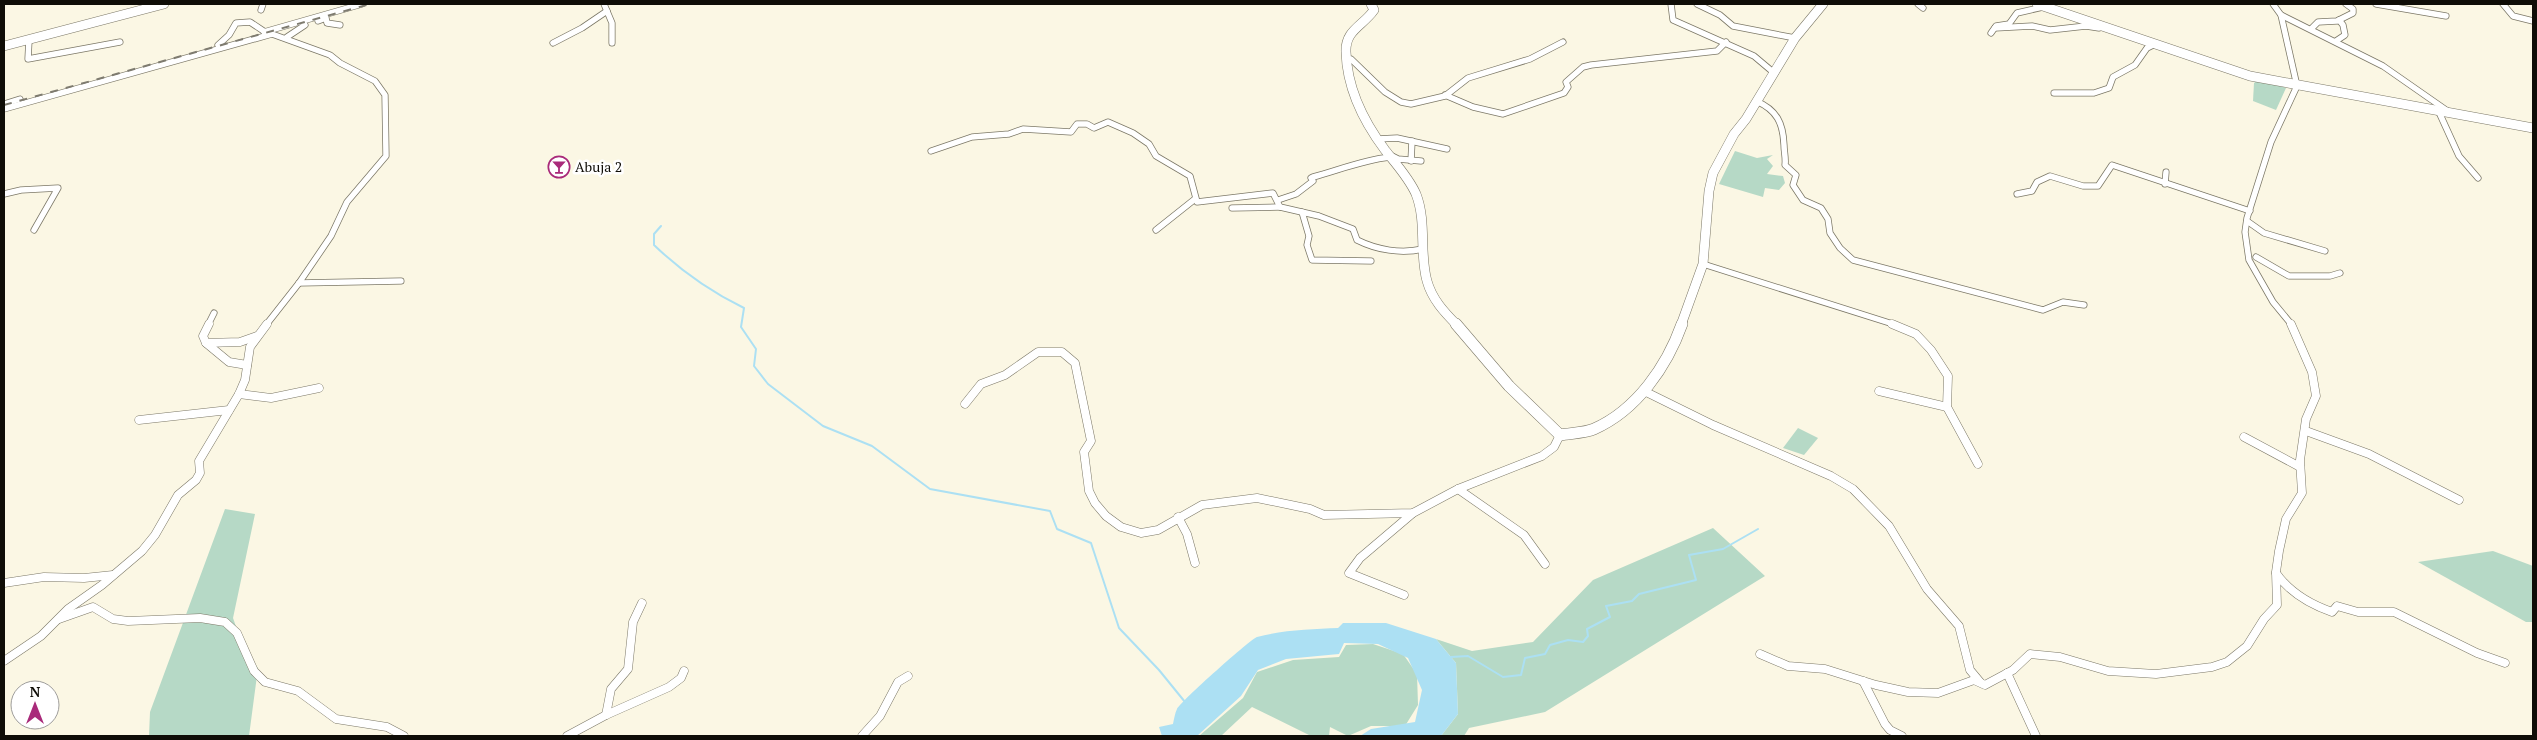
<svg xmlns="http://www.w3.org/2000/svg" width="2537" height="740" viewBox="0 0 2537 740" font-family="'PT Serif',serif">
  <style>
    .green { fill: #b6d9c6 }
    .water { fill: #ace0f3 }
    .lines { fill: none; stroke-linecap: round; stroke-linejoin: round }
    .stream { stroke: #ace0f3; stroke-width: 2 }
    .minor-far1-casing { stroke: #7c7867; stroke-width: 7 }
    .minor-casing { stroke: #7c7867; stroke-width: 9 }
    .secondary-far1-casing { stroke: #7c7867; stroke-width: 10 }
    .secondary-casing { stroke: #7c7867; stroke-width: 12 }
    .minor-far1 { stroke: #fff; stroke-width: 5.5 }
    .minor { stroke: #fff; stroke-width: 8 }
    .secondary-far1 { stroke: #fff; stroke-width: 9 }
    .secondary { stroke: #fff; stroke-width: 11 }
    .rail { stroke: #7e7b6f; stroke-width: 2; stroke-dasharray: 8 8; stroke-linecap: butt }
    .labels { text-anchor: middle; stroke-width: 5; stroke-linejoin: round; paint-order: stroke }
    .poi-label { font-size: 14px; fill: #0f0d07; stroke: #fff; text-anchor: start }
  </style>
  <rect width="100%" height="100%" fill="#fbf7e4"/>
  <g class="green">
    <path d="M2259,79L2286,88L2276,110L2253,101L2254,83Z"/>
    <path d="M1735,151L1757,158L1773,155L1767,159L1773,166L1767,174L1783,176L1785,183L1779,190L1765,188L1763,197L1719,184Z"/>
    <path d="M1798,428L1818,438L1804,455L1783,448Z"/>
    <path d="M225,509L255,514L233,618L245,652L258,668L249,736H149L150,712Z"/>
    <path d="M1713,528L1765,576L1545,712L1469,728L1464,736H1441L1458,714L1456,663L1436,639L1472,651L1533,642L1593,580Z"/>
    <path d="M2493,551L2533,566V622H2526L2418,562Z"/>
    <path d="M1373,644L1403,654L1417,674L1418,705L1405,726H1371L1348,736L1330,727L1329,736H1311L1252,707L1221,736H1199L1243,698L1257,672L1293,660L1339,657L1346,645Z"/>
  </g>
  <path class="water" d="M1343,623H1386L1436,639L1456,663L1458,714L1441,736H1360L1371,729L1415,722L1422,690L1408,658L1378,644L1344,643L1339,654L1286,659L1258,670L1241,696L1197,736H1162L1159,727L1173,724C1174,719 1175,713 1177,709C1181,701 1252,638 1257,637C1283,630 1312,629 1338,628Z"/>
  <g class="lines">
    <g class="stream">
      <path d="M661,226L654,234V245C680,270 711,292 744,308L741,327L756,349L754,366L768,384L823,426L872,446L930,489L1050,511L1057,529L1091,543L1119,628L1159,670L1185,702"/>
      <path d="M1451,657L1468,656L1503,677L1521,675L1525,658L1545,654L1550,645L1568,640L1583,642L1588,636L1587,629L1610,617L1606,606L1632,601L1639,594L1696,580L1689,555L1723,549L1758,529"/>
    </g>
    <g class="minor-far1-casing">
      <g id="minor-far1">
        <path d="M604,4L612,23V43"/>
        <path d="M1671,4L1673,20L1754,56L1773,72"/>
        <path d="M1697,4L1720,15L1733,26L1795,38"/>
        <path d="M1918,4L1923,8"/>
        <path d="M2273,4L2281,15L2383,66L2449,112"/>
        <path d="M2376,4L2446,16"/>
        <path d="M2503,4L2513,16L2533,21"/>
        <path d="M261,10L263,4"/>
        <path d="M2281,15L2297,86L2271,142L2247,218L2245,232L2249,260L2273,302L2292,325"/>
        <path d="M318,21L326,18L327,23L340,25"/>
        <path d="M1995,28L2032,26L2050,30L2086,26L2099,28"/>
        <path d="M2311,29L2318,22L2337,21L2353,13V9L2346,4"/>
        <path d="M264,32L362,4"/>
        <path d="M1991,33L1996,26L2009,24L2017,13L2043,7"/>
        <path d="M287,37L305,25"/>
        <path d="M29,40L28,59L120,42"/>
        <path d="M2336,41L2345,35L2343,25L2339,20"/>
        <path d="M553,43L582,28L607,11"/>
        <path d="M218,45L229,35L236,23L250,22L265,32"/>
        <path d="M1346,60L1351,59L1385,92L1401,102L1411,104L1445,96L1468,78L1530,59L1563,42"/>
        <path d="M2054,93H2094L2109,88L2113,77L2135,65L2147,48L2153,45"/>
        <path d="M1445,95L1473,107L1503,114L1564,93L1568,87L1566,82L1583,67L1591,65L1717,51L1726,42"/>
        <path d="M1756,101C1777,110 1783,123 1784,145C1784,152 1786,158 1785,165L1796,175L1793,185L1803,200L1821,208L1828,219L1830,233L1840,248L1853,260L2043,310L2063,302L2084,305"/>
        <path d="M4,104L20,99"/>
        <path d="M4,109L272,34L330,55L340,63L375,81L385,95L386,156L347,202L331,236L299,283L266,325"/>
        <path d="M2438,110L2459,156L2478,178"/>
        <path d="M1378,139L1397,138L1447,149"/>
        <path d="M931,151L972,137L1009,134L1023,129L1071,132L1077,124H1087L1094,128L1108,122L1133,133L1149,144L1156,156L1190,176L1197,202L1273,193L1280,207L1319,216L1353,229L1357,240C1377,250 1401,254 1423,249"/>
        <path d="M1390,155L1398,159L1421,161"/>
        <path d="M1411,161L1412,141"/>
        <path d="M2165,184L2166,172"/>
        <path d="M4,194L21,190L58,188L34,230"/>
        <path d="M2017,194L2032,191L2037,182L2050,176L2083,186H2098L2112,165L2250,211"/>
        <path d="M1278,200L1296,194L1313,181L1311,178L1313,177C1339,170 1363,160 1390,157"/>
        <path d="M1232,208L1280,207"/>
        <path d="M1302,212L1309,236L1307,245L1312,260L1371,261"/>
        <path d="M2247,221L2264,233L2325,251"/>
        <path d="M1156,230L1195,199"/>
        <path d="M2256,257L2289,276H2330L2340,273"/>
        <path d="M1703,264L1896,325"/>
        <path d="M299,283L401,281"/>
        <path d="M208,325L214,313"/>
      </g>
    </g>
    <g class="minor-casing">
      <g id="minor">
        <path d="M209,324L203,336L206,343L240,342L257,336"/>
        <path d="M1892,324L1916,334L1931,350L1948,376L1947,407L1978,464"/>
        <path d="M206,343L229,362L247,365"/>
        <path d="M1644,391L1713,425L1831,476L1853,489L1889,526L1927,589L1959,626L1970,670L1980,682"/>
        <path d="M1879,391L1947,407"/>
        <path d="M239,394L271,398L319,388"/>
        <path d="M965,404L981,384L1005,375L1038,352H1062L1075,363L1091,441L1084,452L1089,491L1095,503L1106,516L1121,527L1141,533L1158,530L1202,505L1257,498L1310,509L1324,515L1413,513L1458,489L1542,456L1554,447L1560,435"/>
        <path d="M139,420L229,410"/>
        <path d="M2306,431L2369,454L2459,500"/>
        <path d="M2244,437L2300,467"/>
        <path d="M1458,489L1524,535L1545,564"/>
        <path d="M1178,517L1187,534L1195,563"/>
        <path d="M2276,573C2290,593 2309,604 2332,612L2337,606L2358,612H2394L2477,653L2505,663"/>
        <path d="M4,583L44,577L84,578L113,575"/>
        <path d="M1404,595L1349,573L1360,558L1413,513"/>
        <path d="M59,619L93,607L113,619L128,621L200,618L225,622L237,633L254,671L265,682L298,691L336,719L387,727L404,736"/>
        <path d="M1760,654L1788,666L1825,669L1876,685L1908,692L1938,693L1974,680L1985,685L2013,670L2030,654L2060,657L2108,671L2156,674L2212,667L2227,662L2247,646L2264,619L2277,605L2276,572L2279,551L2286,519L2302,493L2300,460L2306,419L2316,396L2312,372L2291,324"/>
        <path d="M4,661L41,636L68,609L102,585L142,551L155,535L178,495L196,480L200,473L199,461L239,394L245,380L250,347L267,324"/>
        <path d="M2007,673L2036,736"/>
        <path d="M1863,681L1885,724L1890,730L1902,736"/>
        <path d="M606,715L611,689L628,669L633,622L642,603"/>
        <path d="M567,736L606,715L669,687L681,678L684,671"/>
        <path d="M862,736L880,716L898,682L908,676"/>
      </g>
    </g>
    <g class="secondary-far1-casing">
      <g id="secondary-far1">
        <path d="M1371,4L1374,10C1363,26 1345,30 1346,52C1347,88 1364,122 1385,150C1396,164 1409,178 1416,194C1427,222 1419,253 1427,281C1432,299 1444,312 1457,325"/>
        <path d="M2037,4L2250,76L2533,128"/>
        <path d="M4,46L164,4"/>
        <path d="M1681,325L1703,264L1709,191L1713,173L1734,134L1746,119L1795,38L1823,4"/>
      </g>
    </g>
    <g class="secondary-casing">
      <path id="secondary" d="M1456,324L1509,386L1560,435C1571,433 1585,433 1594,429C1637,410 1667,366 1682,324"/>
    </g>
    <use href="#minor-far1" class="minor-far1"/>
    <use href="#minor" class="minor"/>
    <use href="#secondary-far1" class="secondary-far1"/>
    <use href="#secondary" class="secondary"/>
    <path class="rail" d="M4,105L370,4"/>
  </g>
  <defs>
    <g id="bar-ring" transform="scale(1.125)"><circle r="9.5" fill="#fff" stroke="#a92a7a" stroke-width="1.5"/><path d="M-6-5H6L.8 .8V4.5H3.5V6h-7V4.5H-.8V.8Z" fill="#a92a7a"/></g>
  </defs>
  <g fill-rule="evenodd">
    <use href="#bar-ring" x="559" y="167"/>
  </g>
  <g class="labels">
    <g class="poi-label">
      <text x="575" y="172">Abuja 2</text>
    </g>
  </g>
  <rect width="2537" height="740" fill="none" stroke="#0f0d07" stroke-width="10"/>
  <g transform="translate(35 705)"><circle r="24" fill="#ffffff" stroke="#9f9e9c"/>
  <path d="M0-4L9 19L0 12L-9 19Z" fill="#a92a7a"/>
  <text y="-8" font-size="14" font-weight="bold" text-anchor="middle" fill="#0f0d07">N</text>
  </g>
</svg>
